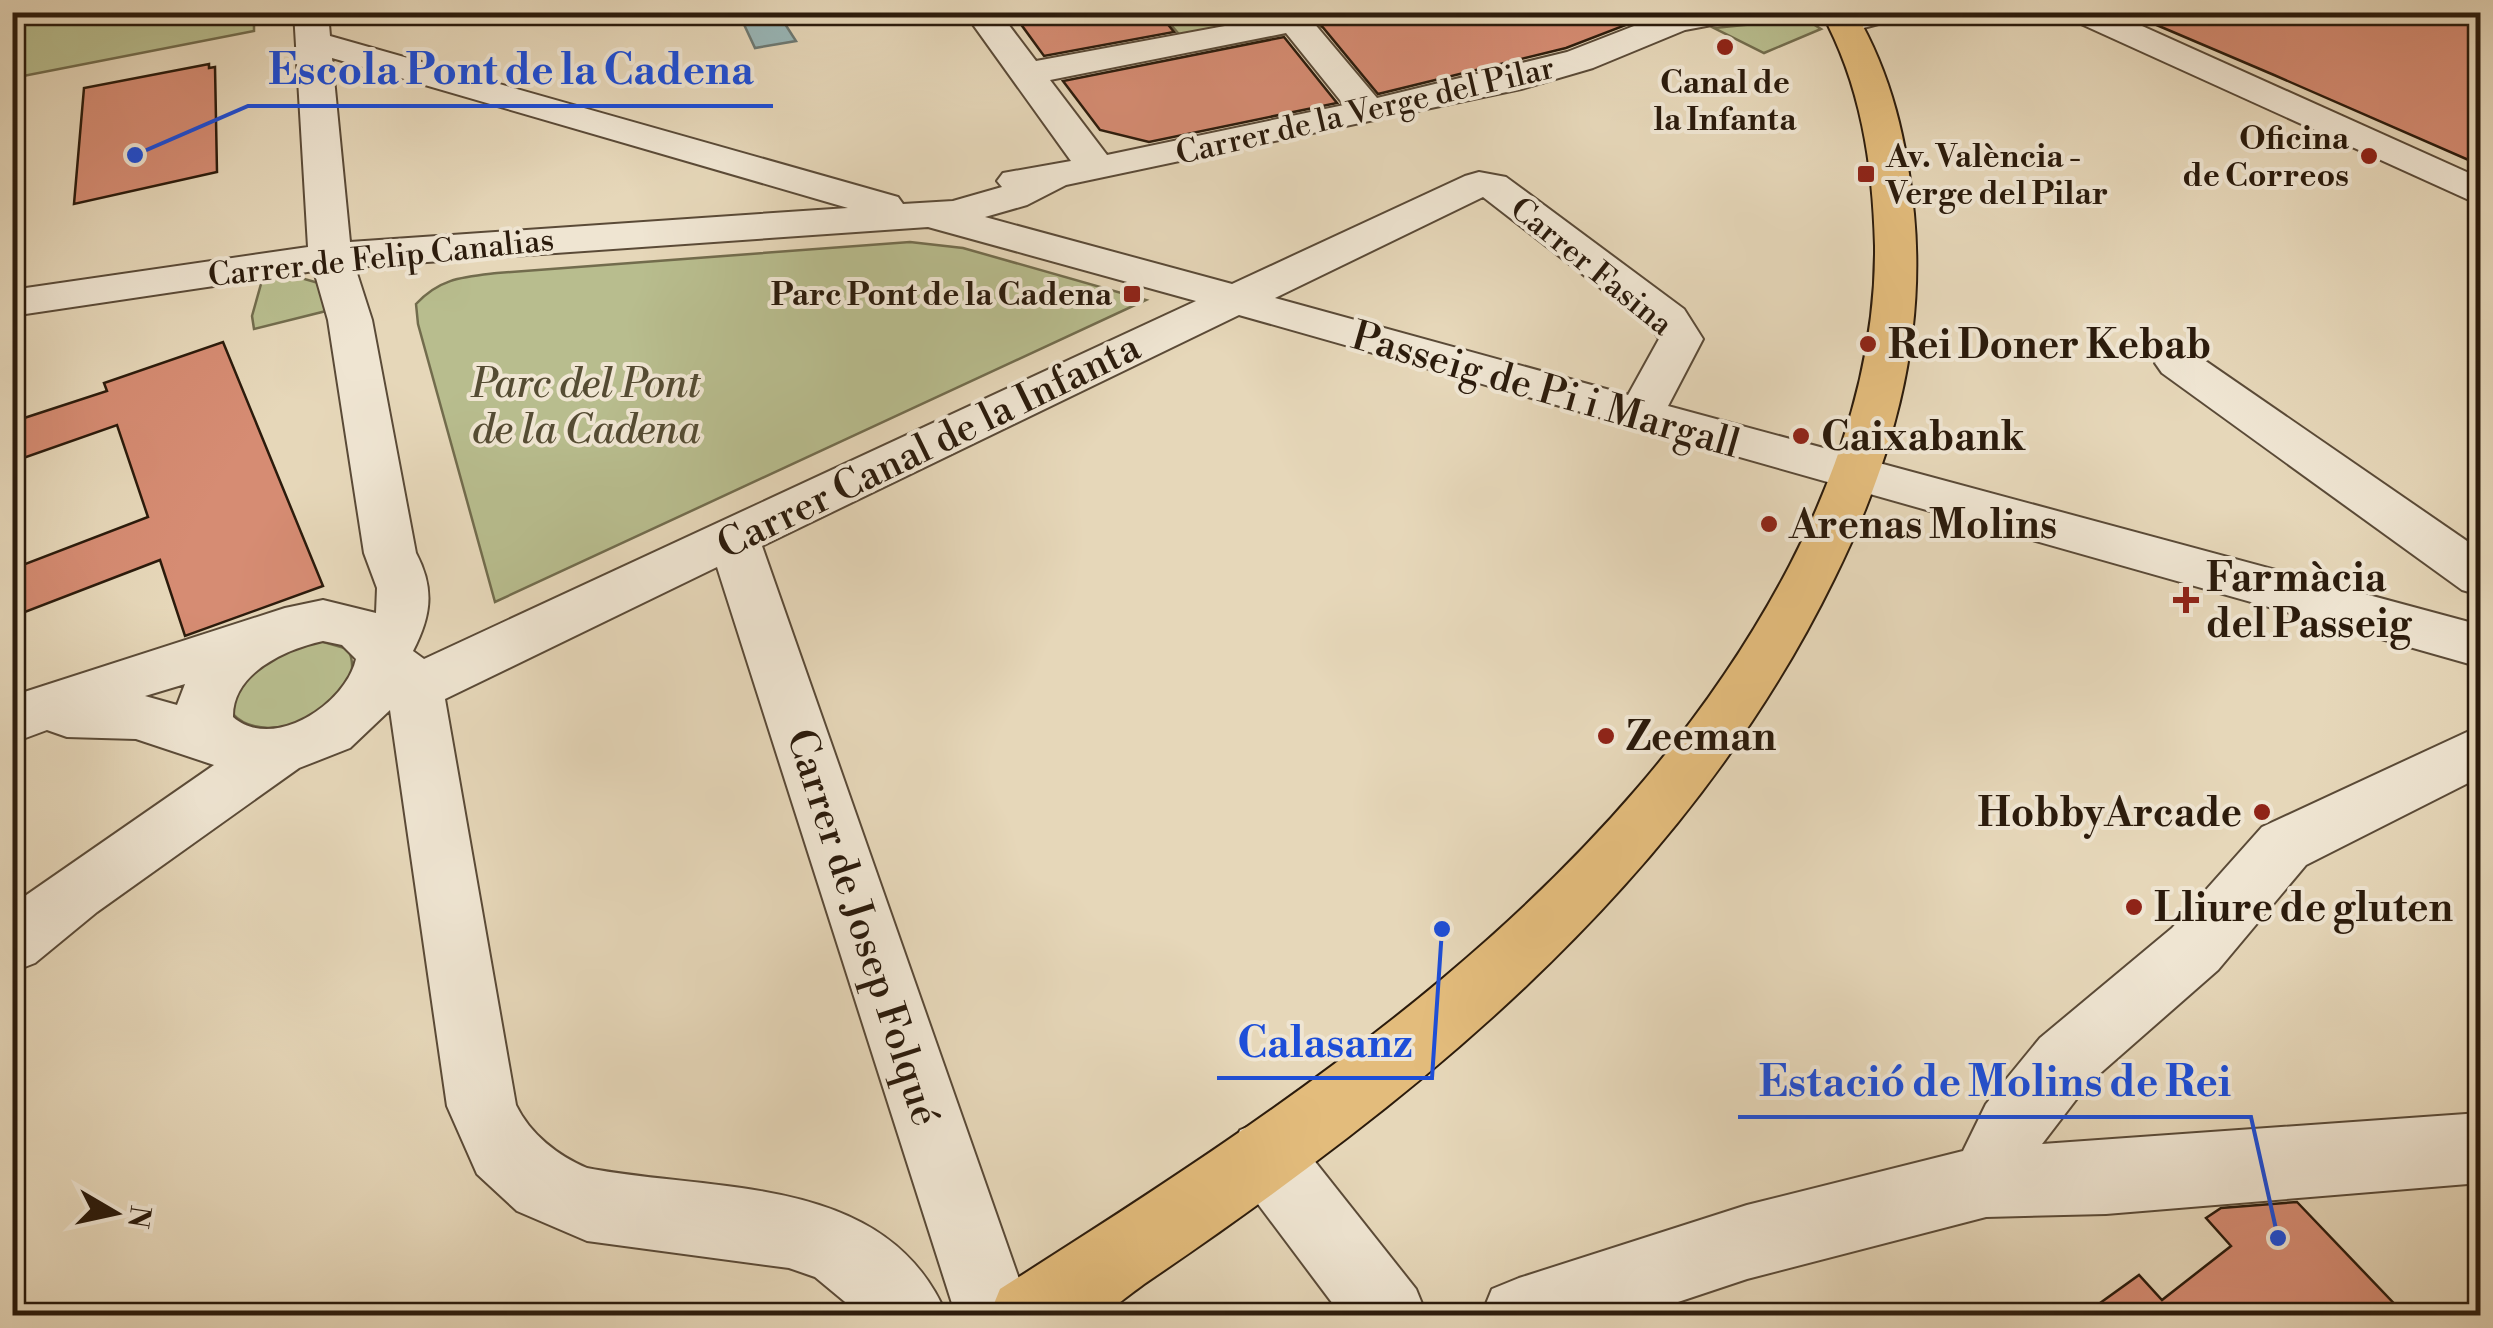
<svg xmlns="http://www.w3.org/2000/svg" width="2493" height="1328" viewBox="0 0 2493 1328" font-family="'Libre Bodoni',serif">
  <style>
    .green { fill: #b8bd8e; stroke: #726c4d; stroke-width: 2.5 }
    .water { fill: #99b7b8; stroke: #6d7973; stroke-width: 2.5 }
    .building { fill: #d68c73; stroke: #2b1b0c; stroke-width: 2.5 }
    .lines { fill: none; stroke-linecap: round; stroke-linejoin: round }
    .minor-casing { stroke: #5a4a37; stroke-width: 4 }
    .major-casing { stroke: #2b1b0c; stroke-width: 4 }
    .minor { fill: #efe5d2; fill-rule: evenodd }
    .major { fill: #e3bc7c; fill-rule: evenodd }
    .poi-dot { fill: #8f2418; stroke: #efe5d2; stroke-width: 4 }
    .labels { text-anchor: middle; stroke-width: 8; stroke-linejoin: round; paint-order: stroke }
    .far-poi-label { font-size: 32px; font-weight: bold; fill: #2b1b0c; stroke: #efe5d2; text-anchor: end }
    .far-street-label { font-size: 32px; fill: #2b1b0c; stroke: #efe5d2 }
    .poi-label { font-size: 40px; font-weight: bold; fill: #2b1b0c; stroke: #efe5d2; text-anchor: start }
    .park-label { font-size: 40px; font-style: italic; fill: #554c33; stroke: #efe5d2 }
    .street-label { font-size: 40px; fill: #2b1b0c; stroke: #efe5d2 }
    .leader { fill: none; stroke: #1d4ed8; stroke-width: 4 }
    .callout-dot { fill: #1d4ed8; stroke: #efe5d2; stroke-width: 4 }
    .callout-label { font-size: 42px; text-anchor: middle; font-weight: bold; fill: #1d4ed8; stroke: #efe5d2; stroke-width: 8; stroke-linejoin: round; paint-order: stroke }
  </style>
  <rect width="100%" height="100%" fill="#e6d7b9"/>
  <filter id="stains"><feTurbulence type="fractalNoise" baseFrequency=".002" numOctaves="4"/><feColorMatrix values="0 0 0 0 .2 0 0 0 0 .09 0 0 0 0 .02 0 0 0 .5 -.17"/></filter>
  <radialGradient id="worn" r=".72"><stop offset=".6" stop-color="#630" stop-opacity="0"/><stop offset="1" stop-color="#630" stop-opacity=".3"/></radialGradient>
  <g class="green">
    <path d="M13,12L254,13V31L13,78Z"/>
    <path d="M1161,13H1393L1194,52Z"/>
    <path d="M1805,19L1821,29L1764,53L1714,28Z"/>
    <path d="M910,242L963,248L1146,300L495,602L418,324L416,304C440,278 463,277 497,273Z"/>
    <path d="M287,274L322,284L330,310L254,329L252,316L263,277Z"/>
    <path d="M313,639L348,649C374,703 268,754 232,713L241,674Z"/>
  </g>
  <path class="water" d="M778,13L796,41L755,48L741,18Z"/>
  <g class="building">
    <path d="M1012,12H1158L1174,32L1044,56Z"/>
    <path d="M1393,12H1657V13L1566,48L1378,94L1321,25Z"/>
    <path d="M2126,12H2480V165L2274,75Z"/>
    <path d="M1284,37L1337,103L1149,142L1100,130L1063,81Z"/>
    <path d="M209,64V68L215,67L217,172L74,204L84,88Z"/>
    <path d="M223,342L323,586L185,636L160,560L12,617V569L148,517L117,425L12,462V422L107,391L104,383Z"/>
    <path d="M2297,1202L2406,1316H2082L2139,1275L2162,1300L2231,1246L2206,1218L2221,1208Z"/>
  </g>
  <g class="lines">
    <g class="minor-casing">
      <g id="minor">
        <path d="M294,12H328L330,36L898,197L903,204L953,201L1002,187L997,181L1003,173L1071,161L964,12H999L1036,61L1300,12L1313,22L1377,98L1567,52L1670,12H1749L1744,19L1685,30L1593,68L1521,89L1066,185L1027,205L985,217L1232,284L1465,176L1479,172L1506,177L1684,309L1703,339L1668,406L2480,625V667L1239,315L762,546L1032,1316H956L717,567L445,699L516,1105C530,1134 558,1156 587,1168C714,1193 887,1172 947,1316H862L815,1277L789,1268L587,1241L517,1211L477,1174L447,1106L390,710L350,748L299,768L97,912L35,963L12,972V905L214,765L136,739L67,737L47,730L12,743V696L285,608L323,600L376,613L377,588L364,553L328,320L314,271L12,316V290L308,247ZM1286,33L1344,105L1107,155L1050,80ZM332,58L848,208L350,242ZM1483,197L1652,328L1659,339L1628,395L1275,298ZM928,227L1196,301L424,659L413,651C431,616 435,589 416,553L372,320L355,267ZM323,641L342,645L356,659C346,704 273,752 233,717C232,673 286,649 323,641ZM185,684L177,705L145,696Z"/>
        <path d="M1902,12L1897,19L1856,30L1844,27L1839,20L1845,12Z"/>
        <path d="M2065,12H2111L2480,178V205L2070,19Z"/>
        <path d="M2178,348L2194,353L2480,550V595L2462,590L2162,373L2155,363L2162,353Z"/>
        <path d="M2480,726V777L2306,865L2218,970L2088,1084L2042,1144L2480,1113V1183L2106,1214L1986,1217L1747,1279L1636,1316H1481L1492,1289L1519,1278L1747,1205L1963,1151L1986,1104L2040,1038L2172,928L2262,827Z"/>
        <path d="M1265,1120L1290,1130L1416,1289L1427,1316H1342L1240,1180L1230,1155L1240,1130Z"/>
      </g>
    </g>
    <g class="major-casing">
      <path id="major" d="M1821,12H1855C1892,75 1907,142 1914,214C1926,343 1891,464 1834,579C1723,806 1546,985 1347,1138C1282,1188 1215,1236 1147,1282C1132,1292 1112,1311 1095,1316C1070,1323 1017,1316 989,1316L1000,1289C1301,1098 1620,890 1790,565C1841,466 1876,358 1875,246C1873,165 1861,84 1821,12Z"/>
    </g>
    <use href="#minor" class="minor"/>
    <use href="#major" class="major"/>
  </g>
  <g class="poi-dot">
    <circle cx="1725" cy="47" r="10"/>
    <circle cx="2369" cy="156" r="10"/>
    <rect x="1856" y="164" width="20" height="20" rx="5"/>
    <rect x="1122" y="284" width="20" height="20" rx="5"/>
    <circle cx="1868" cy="344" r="10"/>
    <circle cx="1801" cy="436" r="10"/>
    <circle cx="1769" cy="524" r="10"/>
    <path d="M2181 585h10v10h10v10h-10v10h-10v-10h-10v-10h10z"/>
    <circle cx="1606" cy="736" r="10"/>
    <circle cx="2262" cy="812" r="10"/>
    <circle cx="2134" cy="907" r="10"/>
  </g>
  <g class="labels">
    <g class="far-poi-label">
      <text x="1725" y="93" text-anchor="middle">Canal de<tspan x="1725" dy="37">la Infanta</tspan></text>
      <text x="2349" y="149">Oficina<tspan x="2349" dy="37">de Correos</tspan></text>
      <text x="1886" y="167" text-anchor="start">Av. València -<tspan x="1886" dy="37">Verge del Pilar</tspan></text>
      <text x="1112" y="305">Parc Pont de la Cadena</text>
    </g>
    <g class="far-street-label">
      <text transform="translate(1365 110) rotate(-13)" y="11">Carrer de la Verge del Pilar</text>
      <text transform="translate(381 257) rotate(-6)" y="11">Carrer de Felip Canalias</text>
      <text transform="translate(1592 266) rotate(39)" y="11">Carrer Fasina</text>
    </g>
    <g class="poi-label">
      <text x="1888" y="358">Rei Doner Kebab</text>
      <text x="1821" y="450">Caixabank</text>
      <text x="1789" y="538">Arenas Molins</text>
      <text x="2206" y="591">Farmàcia<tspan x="2206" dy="46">del Passeig</tspan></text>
      <text x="1626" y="750">Zeeman</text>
      <text x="2242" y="826" text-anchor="end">HobbyArcade</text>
      <text x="2154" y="921">Lliure de gluten</text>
    </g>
    <g class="park-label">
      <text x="586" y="397">Parc del Pont<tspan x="586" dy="46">de la Cadena</tspan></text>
    </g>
    <g class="street-label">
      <text transform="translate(1546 389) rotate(16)" y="14">Passeig de Pi i Margall</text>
      <text transform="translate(928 445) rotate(-26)" y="14">Carrer Canal de la Infanta</text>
      <text transform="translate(864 927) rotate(72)" y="14">Carrer de Josep Folqué</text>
    </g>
  </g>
  <path class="leader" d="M135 155L248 106H773M1442 929L1432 1078H1217M2278 1238L2251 1117H1738"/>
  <g class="callout-dot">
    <circle cx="135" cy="155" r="10"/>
    <circle cx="1442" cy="929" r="10"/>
    <circle cx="2278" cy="1238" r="10"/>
  </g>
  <g class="callout-label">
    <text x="511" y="84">Escola Pont de la Cadena</text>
    <text x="1325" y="1057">Calasanz</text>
    <text x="1995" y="1096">Estació de Molins de Rei</text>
  </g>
  <rect width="2493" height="1328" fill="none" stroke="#e6d7b9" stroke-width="50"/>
  <rect x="15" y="15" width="2463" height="1298" fill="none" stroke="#2b1b0c" stroke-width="5"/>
  <rect x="25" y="25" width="2443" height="1278" fill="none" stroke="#2b1b0c" stroke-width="2.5"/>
  <g transform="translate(115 1213) rotate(99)" stroke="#efe5d2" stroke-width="8" paint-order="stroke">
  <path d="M0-8L18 38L0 25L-18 38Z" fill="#2b1b0c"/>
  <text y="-15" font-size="28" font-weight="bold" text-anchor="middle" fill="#2b1b0c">N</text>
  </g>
  <rect width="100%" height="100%" filter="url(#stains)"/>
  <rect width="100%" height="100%" fill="url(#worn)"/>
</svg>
